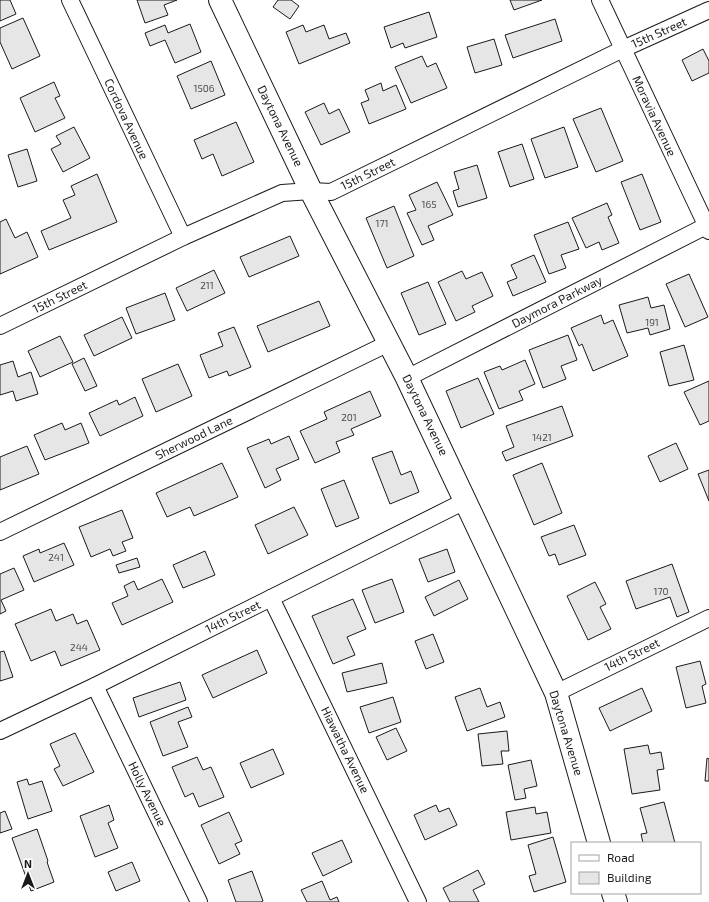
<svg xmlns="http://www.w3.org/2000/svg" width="709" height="902" viewBox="0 0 709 902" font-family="'Exo 2',sans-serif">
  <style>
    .building { fill: #e6e6e6; stroke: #1a1a1a }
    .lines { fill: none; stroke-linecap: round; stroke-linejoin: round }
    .street-casing { stroke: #1a1a1a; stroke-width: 18 }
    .secondary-casing { stroke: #1a1a1a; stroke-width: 24 }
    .street { stroke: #fff; stroke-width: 16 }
    .secondary { stroke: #fff; stroke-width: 22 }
    .labels { text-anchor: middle; stroke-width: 3; stroke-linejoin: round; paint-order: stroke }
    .number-label { font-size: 10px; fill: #4d4d4d }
    .street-label { font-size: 12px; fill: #1a1a1a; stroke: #fff }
  </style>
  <rect width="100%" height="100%" fill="#fff"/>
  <g class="building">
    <path d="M0,0H10L16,14L0,21Z"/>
    <path d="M137,0H177L164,5L168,15L145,23Z"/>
    <path d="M278,0H291L299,6L290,19L273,7Z"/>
    <path d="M510,0H542L514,10Z"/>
    <path d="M429,12L437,37L405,48L403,43L391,48L384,27Z"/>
    <path d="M23,18L40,56L12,69L0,42V28Z"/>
    <path d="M555,19L562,41L513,58L505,35Z"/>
    <path d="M190,24L201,52L175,63L165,40L150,46L145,33L165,25L168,33Z"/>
    <path d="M303,25L306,32L324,25L329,39L346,33L350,43L299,64L286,32Z"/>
    <path d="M494,39L502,65L475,73L467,47Z"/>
    <path d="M703,49L709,61V73L692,81L682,60Z"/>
    <path d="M422,56L427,67L436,63L447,88L411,103L395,67Z"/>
    <path d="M211,61L225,95L191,109L177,76Z"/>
    <path d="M54,82L60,96L55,98L65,118L35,132L20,98Z"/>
    <path d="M381,83L383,91L396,85L406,109L369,124L361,103L369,100L365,90Z"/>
    <path d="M324,103L329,114L339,109L350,132L321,145L305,112Z"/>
    <path d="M601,108L623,161L596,172L573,119Z"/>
    <path d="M236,122L254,162L222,176L213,154L202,159L194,140Z"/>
    <path d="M74,127L90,158L63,172L51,149L61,144L56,136Z"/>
    <path d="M564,127L578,167L545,178L531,139Z"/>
    <path d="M522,144L534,179L510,187L498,152Z"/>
    <path d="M27,149L37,181L18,187L8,155Z"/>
    <path d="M477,165L487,198L458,207L453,191L459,189L454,172Z"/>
    <path d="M97,174L117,222L49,250L41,231L71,218L63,200L75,195L71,186Z"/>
    <path d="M642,174L661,222L640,230L621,182Z"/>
    <path d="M437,182L453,215L428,226L434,240L422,245L407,213L416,210L409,195Z"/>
    <path d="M607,203L612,215L608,217L619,243L602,250L599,242L586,248L572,218Z"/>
    <path d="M394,206L414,256L387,268L366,218Z"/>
    <path d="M6,219L15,238L27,232L38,257L0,274V222Z"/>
    <path d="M568,222L579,249L561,255L566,268L549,274L534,235Z"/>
    <path d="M290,236L299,256L249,277L240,257Z"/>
    <path d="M534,255L546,282L513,296L507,282L517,278L511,265Z"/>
    <path d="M214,270L225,293L187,311L176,288Z"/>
    <path d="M462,271L466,279L482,272L493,296L472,306L475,312L456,321L438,282Z"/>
    <path d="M689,274L708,317L685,327L666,284Z"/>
    <path d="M428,282L446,324L419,335L401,293Z"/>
    <path d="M165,293L175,320L136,334L126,308Z"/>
    <path d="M648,297L651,308L664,305L670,329L650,335L648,328L627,333L619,305Z"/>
    <path d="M319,301L330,326L268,352L257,326Z"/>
    <path d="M601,315L604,324L613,320L628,356L593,371L582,344L579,346L571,328Z"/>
    <path d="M122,317L132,338L94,356L84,335Z"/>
    <path d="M234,327L251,367L229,376L227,371L209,378L200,355L223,346L218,333Z"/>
    <path d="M568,335L577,360L561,366L566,379L543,388L529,350Z"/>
    <path d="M60,336L73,362L40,377L28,351Z"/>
    <path d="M684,345L694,380L669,386L660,352Z"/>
    <path d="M84,358L97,386L85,391L72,364Z"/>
    <path d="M525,360L535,384L519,391L523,400L499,409L484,372L500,366L502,370Z"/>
    <path d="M13,361L18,377L31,372L38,394L16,401L13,391L0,395V365Z"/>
    <path d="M178,364L192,396L156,412L142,379Z"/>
    <path d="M478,378L494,414L461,428L446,391Z"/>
    <path d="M709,381V421L700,425L684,392Z"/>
    <path d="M370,391L381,416L351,429L354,435L336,442L340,452L315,463L300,431L327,419L324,412Z"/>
    <path d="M135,397L143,416L100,436L89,413L117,400L119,405Z"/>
    <path d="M562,406L573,436L506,461L502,452L514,447L506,426Z"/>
    <path d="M62,423L65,430L81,423L89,443L45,460L34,435Z"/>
    <path d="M289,436L299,459L276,469L281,480L265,488L247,448L269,439L271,444Z"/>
    <path d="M676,443L688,469L660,482L648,456Z"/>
    <path d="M27,446L39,474L0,490V457Z"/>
    <path d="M392,451L401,475L411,471L419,492L390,504L372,458Z"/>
    <path d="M222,463L238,497L194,516L190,507L167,517L156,493Z"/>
    <path d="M542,463L562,513L534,525L513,475Z"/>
    <path d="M709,470V501L698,474Z"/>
    <path d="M344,480L359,518L336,527L321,489Z"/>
    <path d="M294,507L308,535L268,554L255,525Z"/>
    <path d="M122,510L133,538L122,542L126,551L113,556L110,549L91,557L79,527Z"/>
    <path d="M574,525L586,555L559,565L555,554L549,556L541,537Z"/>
    <path d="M64,543L74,565L34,582L23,556L39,549L40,553Z"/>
    <path d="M447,549L455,572L428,582L419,559Z"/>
    <path d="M205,551L215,575L183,588L173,565Z"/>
    <path d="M137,558L140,567L119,573L116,565Z"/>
    <path d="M672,564L689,612L677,617L670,597L636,609L626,581Z"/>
    <path d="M14,568L24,590L1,600L6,611L0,614V574Z"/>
    <path d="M162,579L173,602L122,625L112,603L128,596L124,586L134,581L138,590Z"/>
    <path d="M392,579L404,612L375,623L362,590Z"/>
    <path d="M459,580L468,599L434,616L425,597Z"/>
    <path d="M595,582L606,604L600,607L611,629L588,640L567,596Z"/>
    <path d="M353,599L366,629L347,637L355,655L333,664L312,616Z"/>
    <path d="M51,609L56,621L73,614L77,624L87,620L100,650L61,666L55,651L31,661L15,624Z"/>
    <path d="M433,634L444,662L426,669L415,641Z"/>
    <path d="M257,650L267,673L213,698L202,675Z"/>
    <path d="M4,651L13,677L0,681V652Z"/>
    <path d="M700,661L706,684L702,686L706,703L686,708L676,667Z"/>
    <path d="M382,663L387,683L347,692L342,673Z"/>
    <path d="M180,682L186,700L139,717L133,698Z"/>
    <path d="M480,688L487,707L500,702L505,717L467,731L455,697Z"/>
    <path d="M642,688L652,711L610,731L599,708Z"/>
    <path d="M393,697L401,722L369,733L360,707Z"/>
    <path d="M188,707L192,717L178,722L188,747L163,756L150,722Z"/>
    <path d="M396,728L407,751L387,760L376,737Z"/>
    <path d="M507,731L509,751H501L503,764L482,766L478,734Z"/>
    <path d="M75,733L94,772L63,786L54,769L60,766L50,744Z"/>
    <path d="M648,745L650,754L661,752L664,769L657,770L660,790L632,794L624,749Z"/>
    <path d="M273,749L284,774L251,788L240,763Z"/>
    <path d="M197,757L203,770L211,767L224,797L199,807L193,793L185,797L172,767Z"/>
    <path d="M707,758L709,759V781H705Z"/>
    <path d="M531,760L537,786L524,789L526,798L515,800L508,765Z"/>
    <path d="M27,779L29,785L42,781L52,811L28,819L17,782Z"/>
    <path d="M664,802L675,843H643L641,834L647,833L640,808Z"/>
    <path d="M109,805L114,820L108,823L118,848L95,857L80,816Z"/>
    <path d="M436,805L439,812L449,808L457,825L425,840L414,815Z"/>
    <path d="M535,807L536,814L547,812L551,833L511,840L506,812Z"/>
    <path d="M5,811L12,829L0,833V813Z"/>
    <path d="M229,812L242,841L235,844L240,854L219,864L201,825Z"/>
    <path d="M37,829L48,861L47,862L54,882L31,891L12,838Z"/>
    <path d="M553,837L566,882L534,892L529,876L536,874L528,845Z"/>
    <path d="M342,840L352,862L323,876L312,853Z"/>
    <path d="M132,862L140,881L116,891L108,872Z"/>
    <path d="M478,870L485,884L473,890L479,902H450L443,888Z"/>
    <path d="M252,871L263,901L261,902H236L228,880Z"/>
    <path d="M322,881L330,900L337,897L339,902H307L301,890Z"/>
  </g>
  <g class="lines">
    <g class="street-casing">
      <g id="street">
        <path d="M70,0L183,237"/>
        <path d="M600,0L709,231"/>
        <path d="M0,326L183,237L282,193L311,191L331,192L623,49L709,10"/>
        <path d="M407,378L706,226"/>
        <path d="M0,532L389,343"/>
        <path d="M271,598L418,902"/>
        <path d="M95,686L199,902"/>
        <path d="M556,693L709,618"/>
        <path d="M0,731L95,686L465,501"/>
      </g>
    </g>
    <g class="secondary-casing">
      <g id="secondary">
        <path d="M220,0L311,191L407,378L556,693L599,843"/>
        <path d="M613,893L616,902"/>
      </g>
    </g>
    <use href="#street" class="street"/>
    <use href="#secondary" class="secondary"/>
  </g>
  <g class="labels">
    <g class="number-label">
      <text x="204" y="92">1506</text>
      <text x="429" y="208">165</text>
      <text x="382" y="227">171</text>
      <text x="207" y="289">211</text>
      <text x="652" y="326">191</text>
      <text x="349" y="421">201</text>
      <text x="542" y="441">1421</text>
      <text x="56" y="561">241</text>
      <text x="661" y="595">170</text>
      <text x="79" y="651">244</text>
    </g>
    <g class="street-label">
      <text transform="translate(659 33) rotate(-24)" y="4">15th Street</text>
      <text transform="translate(654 116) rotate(65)" y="4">Moravia Avenue</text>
      <text transform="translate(126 119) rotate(65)" y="4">Cordova Avenue</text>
      <text transform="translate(280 126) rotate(64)" y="4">Daytona Avenue</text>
      <text transform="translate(368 174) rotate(-26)" y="4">15th Street</text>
      <text transform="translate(60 297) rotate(-26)" y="4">15th Street</text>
      <text transform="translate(557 302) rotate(-27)" y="4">Daymora Parkway</text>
      <text transform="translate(425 415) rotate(64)" y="4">Daytona Avenue</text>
      <text transform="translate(194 438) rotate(-26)" y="4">Sherwood Lane</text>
      <text transform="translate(233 617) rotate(-26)" y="4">14th Street</text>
      <text transform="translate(632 655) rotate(-26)" y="4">14th Street</text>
      <text transform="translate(566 733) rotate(73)" y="4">Daytona Avenue</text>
      <text transform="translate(345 750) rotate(64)" y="4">Hiawatha Avenue</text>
      <text transform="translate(147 794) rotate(64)" y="4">Holly Avenue</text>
    </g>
  </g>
  <rect x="571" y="842" width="130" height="52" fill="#ffffff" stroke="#a3a3a3"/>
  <rect x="579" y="855" width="20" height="6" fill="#ffffff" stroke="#a3a3a3"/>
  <text x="607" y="862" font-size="12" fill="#1a1a1a">Road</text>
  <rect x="579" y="872" width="20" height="12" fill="#e6e6e6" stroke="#a3a3a3"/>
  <text x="607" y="882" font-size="12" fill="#1a1a1a">Building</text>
  <g transform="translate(28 874)" stroke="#ffffff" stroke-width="3" paint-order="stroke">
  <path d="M0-3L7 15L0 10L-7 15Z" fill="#1a1a1a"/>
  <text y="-6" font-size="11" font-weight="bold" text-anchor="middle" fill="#1a1a1a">N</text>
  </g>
</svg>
